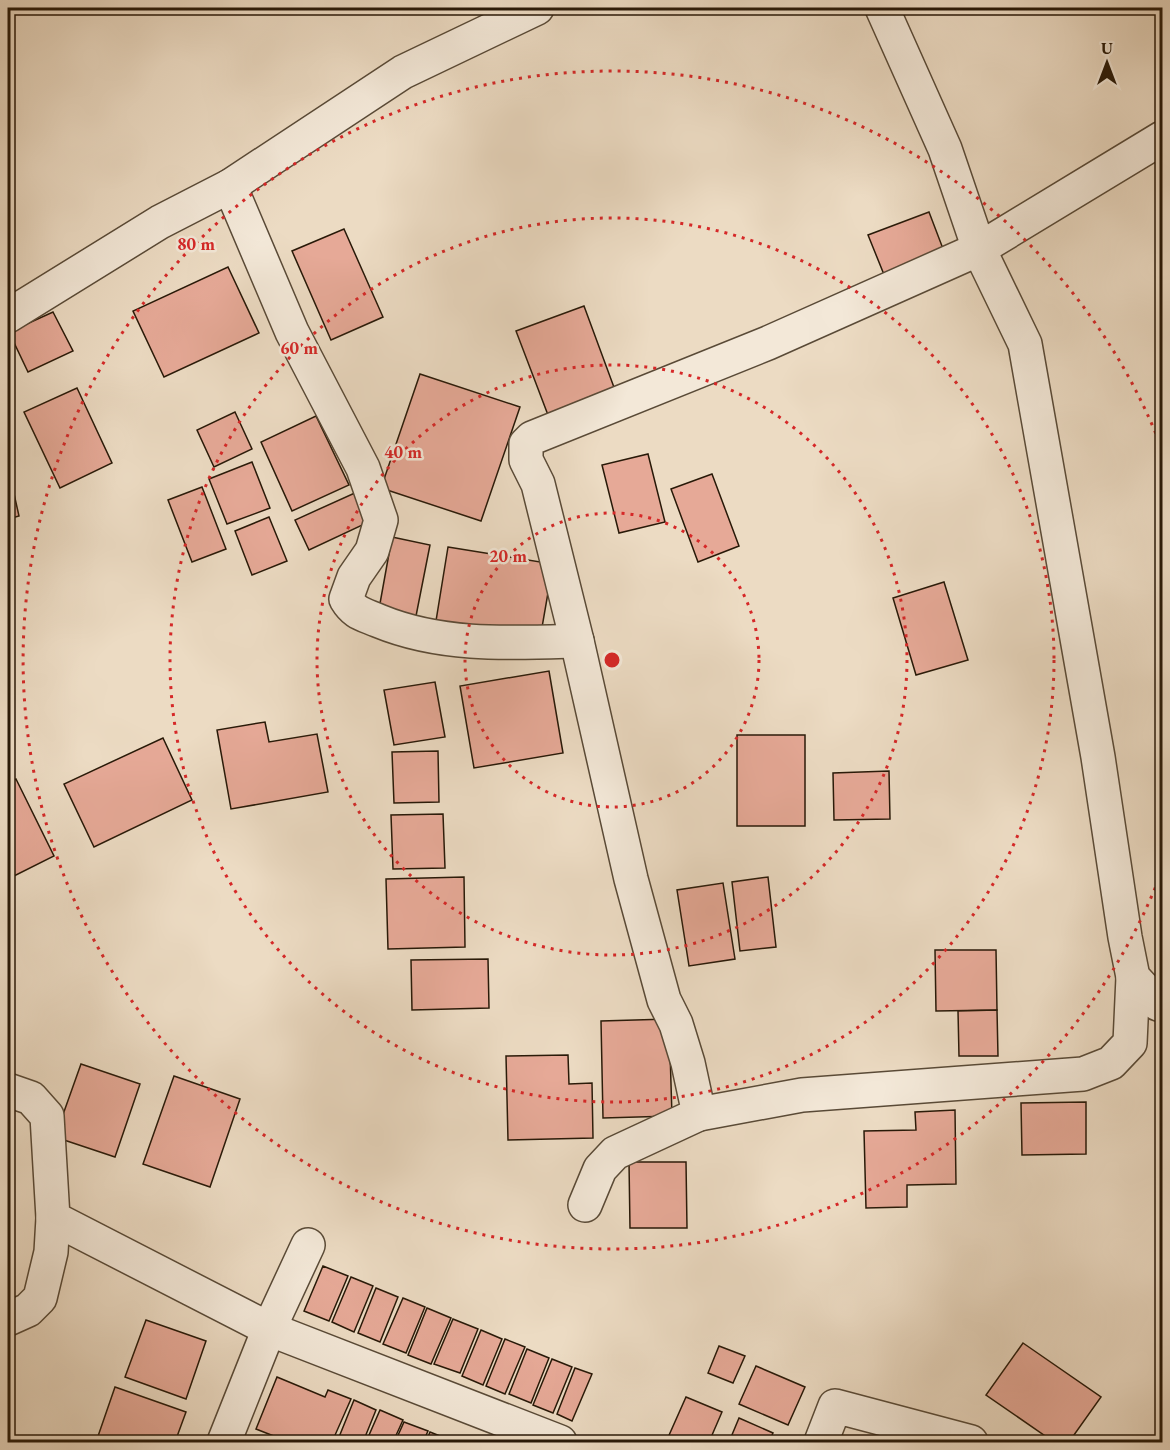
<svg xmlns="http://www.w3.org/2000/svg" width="1170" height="1450" viewBox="0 0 1170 1450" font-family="'EB Garamond',serif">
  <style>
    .building { fill: #e6a997; stroke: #281908; stroke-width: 1.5 }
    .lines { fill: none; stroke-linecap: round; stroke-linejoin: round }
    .minor-casing { stroke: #594a37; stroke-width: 36 }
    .minor { stroke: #f3e8d8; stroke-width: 33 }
    .ring { fill: none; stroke: #d62828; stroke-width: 3; stroke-dasharray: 3 6 }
    .centre { fill: #d62828; stroke: #f3e8d8; stroke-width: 3 }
    .ring-label { font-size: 18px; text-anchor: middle; font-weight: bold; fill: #d62828; stroke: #f3e8d8; stroke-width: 5; stroke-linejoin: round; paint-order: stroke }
  </style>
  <rect width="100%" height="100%" fill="#ecdbc3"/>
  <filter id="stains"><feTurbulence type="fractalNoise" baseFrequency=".00333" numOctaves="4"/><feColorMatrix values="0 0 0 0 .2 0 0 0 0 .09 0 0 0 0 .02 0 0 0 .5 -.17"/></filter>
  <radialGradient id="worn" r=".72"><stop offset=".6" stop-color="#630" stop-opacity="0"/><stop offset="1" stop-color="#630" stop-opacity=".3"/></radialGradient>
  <g class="building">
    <path d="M929,212L945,254L885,277L868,235Z"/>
    <path d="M344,229L383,317L331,340L292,251Z"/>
    <path d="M228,267L259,333L164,377L133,311Z"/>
    <path d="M584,306L615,390L548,415L516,331Z"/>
    <path d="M53,312L73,351L28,372L9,332Z"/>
    <path d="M420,374L520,407L481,521L381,488Z"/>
    <path d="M77,388L112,463L60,488L24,412Z"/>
    <path d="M235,412L252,449L214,467L197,430Z"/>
    <path d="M316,416L349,485L292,511L261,442Z"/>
    <path d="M648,454L665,522L619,533L602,465Z"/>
    <path d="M252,462L270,508L227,524L209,479Z"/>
    <path d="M8,467L19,516L8,519Z"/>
    <path d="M712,474L739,546L698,562L671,489Z"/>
    <path d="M202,487L226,549L192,562L168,500Z"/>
    <path d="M357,492L371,521L309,550L295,520Z"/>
    <path d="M269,517L287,561L252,575L235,531Z"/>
    <path d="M392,537L430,545L416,616L379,609Z"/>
    <path d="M448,547L553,564L540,639L436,621Z"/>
    <path d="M944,582L968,660L916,675L893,598Z"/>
    <path d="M549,671L563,753L474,768L460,686Z"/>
    <path d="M435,682L445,737L394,745L384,690Z"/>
    <path d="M265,722L269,742L317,734L328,792L231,809L217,730Z"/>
    <rect x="737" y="735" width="68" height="91"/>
    <path d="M163,738L192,800L94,847L64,784Z"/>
    <path d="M438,751L439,802L394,803L392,752Z"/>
    <path d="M889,771L890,819L834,820L833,773Z"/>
    <path d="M16,779L54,856L8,879V783Z"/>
    <path d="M443,814L445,868L393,869L391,815Z"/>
    <path d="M464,877L465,947L388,949L386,879Z"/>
    <path d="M768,877L776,947L740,951L732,882Z"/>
    <path d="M723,883L735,959L689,966L677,890Z"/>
    <path d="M935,950H996L997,1010L936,1011Z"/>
    <path d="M488,959L489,1008L412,1010L411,960Z"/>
    <path d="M997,1010L998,1056H959L958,1011Z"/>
    <path d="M669,1019L672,1116L603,1118L601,1021Z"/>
    <path d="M568,1055L569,1084L592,1083L593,1138L508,1140L506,1056Z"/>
    <path d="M81,1064L140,1084L115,1157L55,1137Z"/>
    <path d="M174,1076L240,1099L210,1187L143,1164Z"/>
    <path d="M1086,1102V1154L1022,1155L1021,1103Z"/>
    <path d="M955,1110L956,1184L907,1185V1207L866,1208L864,1131L916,1130L915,1112Z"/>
    <path d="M629,1162H686L687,1228H630Z"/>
    <path d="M323,1266L348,1276L329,1321L304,1311Z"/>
    <path d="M351,1277L373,1286L354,1332L332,1322Z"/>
    <path d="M376,1288L398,1297L380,1342L358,1333Z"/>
    <path d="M403,1298L425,1307L406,1353L383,1344Z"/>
    <path d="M427,1308L451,1318L431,1364L408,1355Z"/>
    <path d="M453,1319L478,1329L460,1373L434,1364Z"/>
    <path d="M146,1320L206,1341L186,1399L125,1377Z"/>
    <path d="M481,1330L502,1339L483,1385L462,1376Z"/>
    <path d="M505,1339L525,1347L505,1394L486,1386Z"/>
    <path d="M1023,1343L1101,1397L1069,1442H1054L986,1395Z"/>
    <path d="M719,1346L745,1356L733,1383L708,1373Z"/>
    <path d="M527,1349L549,1358L531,1403L509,1394Z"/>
    <path d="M552,1359L572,1367L553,1413L533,1405Z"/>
    <path d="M756,1366L805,1387L788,1425L739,1404Z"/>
    <path d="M575,1368L592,1374L572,1421L557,1414Z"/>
    <path d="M277,1377L325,1397L328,1390L351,1399L332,1442L319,1439L317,1442H289L256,1429Z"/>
    <path d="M115,1387L186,1412L175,1442H96Z"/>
    <path d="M686,1397L722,1412L709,1442H666Z"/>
    <path d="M354,1400L376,1410L363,1442H337Z"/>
    <path d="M380,1410L403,1420L393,1442H366Z"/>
    <path d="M739,1418L773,1433L769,1442H729Z"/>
    <path d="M404,1422L428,1431L423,1442H395Z"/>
    <path d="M430,1432L455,1442H426Z"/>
  </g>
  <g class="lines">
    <g class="minor-casing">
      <g id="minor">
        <path d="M882,8L945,149L979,249L1025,344L1098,757L1125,937L1133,977L1158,1004L1162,1005"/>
        <path d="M230,186L292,332L363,468L381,520L372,551L354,577L346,599C355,614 363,614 379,621C442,647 511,643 577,641"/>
        <path d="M8,316L160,222L230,186L403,72L537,8"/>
        <path d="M8,1090L31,1098L47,1116L53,1218L269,1329L560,1442"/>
        <path d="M699,1114L802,1095L1083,1074L1111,1063L1130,1043L1133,977"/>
        <path d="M585,1205L600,1169L615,1153L699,1114L688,1063L676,1024L664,1000L631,879L577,641L538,484L526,460V444L532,438L768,343L979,249L1162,138"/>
        <path d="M8,1319L28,1310L40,1298L51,1252L53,1218"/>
        <path d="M224,1442L269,1329L308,1245"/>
        <path d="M821,1442L835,1406L971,1442"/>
      </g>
    </g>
    <use href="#minor" class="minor"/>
  </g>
  <g class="ring">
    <circle cx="612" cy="660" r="147"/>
    <circle cx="612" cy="660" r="295"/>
    <circle cx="612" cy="660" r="442"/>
    <path d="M1162 871A589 589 0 1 1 1162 449"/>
  </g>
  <circle cx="612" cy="660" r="9" class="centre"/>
  <g class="ring-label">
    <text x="196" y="250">80 m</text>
    <text x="299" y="354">60 m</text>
    <text x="403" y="458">40 m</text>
    <text x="508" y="562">20 m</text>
  </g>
  <rect width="1170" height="1450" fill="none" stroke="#ecdbc3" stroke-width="30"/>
  <rect x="9" y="9" width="1152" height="1432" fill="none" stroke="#281908" stroke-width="3"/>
  <rect x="15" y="15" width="1140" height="1420" fill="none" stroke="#281908" stroke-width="1.5"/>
  <g transform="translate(1107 63)" stroke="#f3e8d8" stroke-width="4.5" paint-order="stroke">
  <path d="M0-4.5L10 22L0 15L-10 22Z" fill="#281908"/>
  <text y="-9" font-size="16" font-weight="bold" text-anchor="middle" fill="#281908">U</text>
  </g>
  <rect width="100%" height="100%" filter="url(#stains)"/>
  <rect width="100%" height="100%" fill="url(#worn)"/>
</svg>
